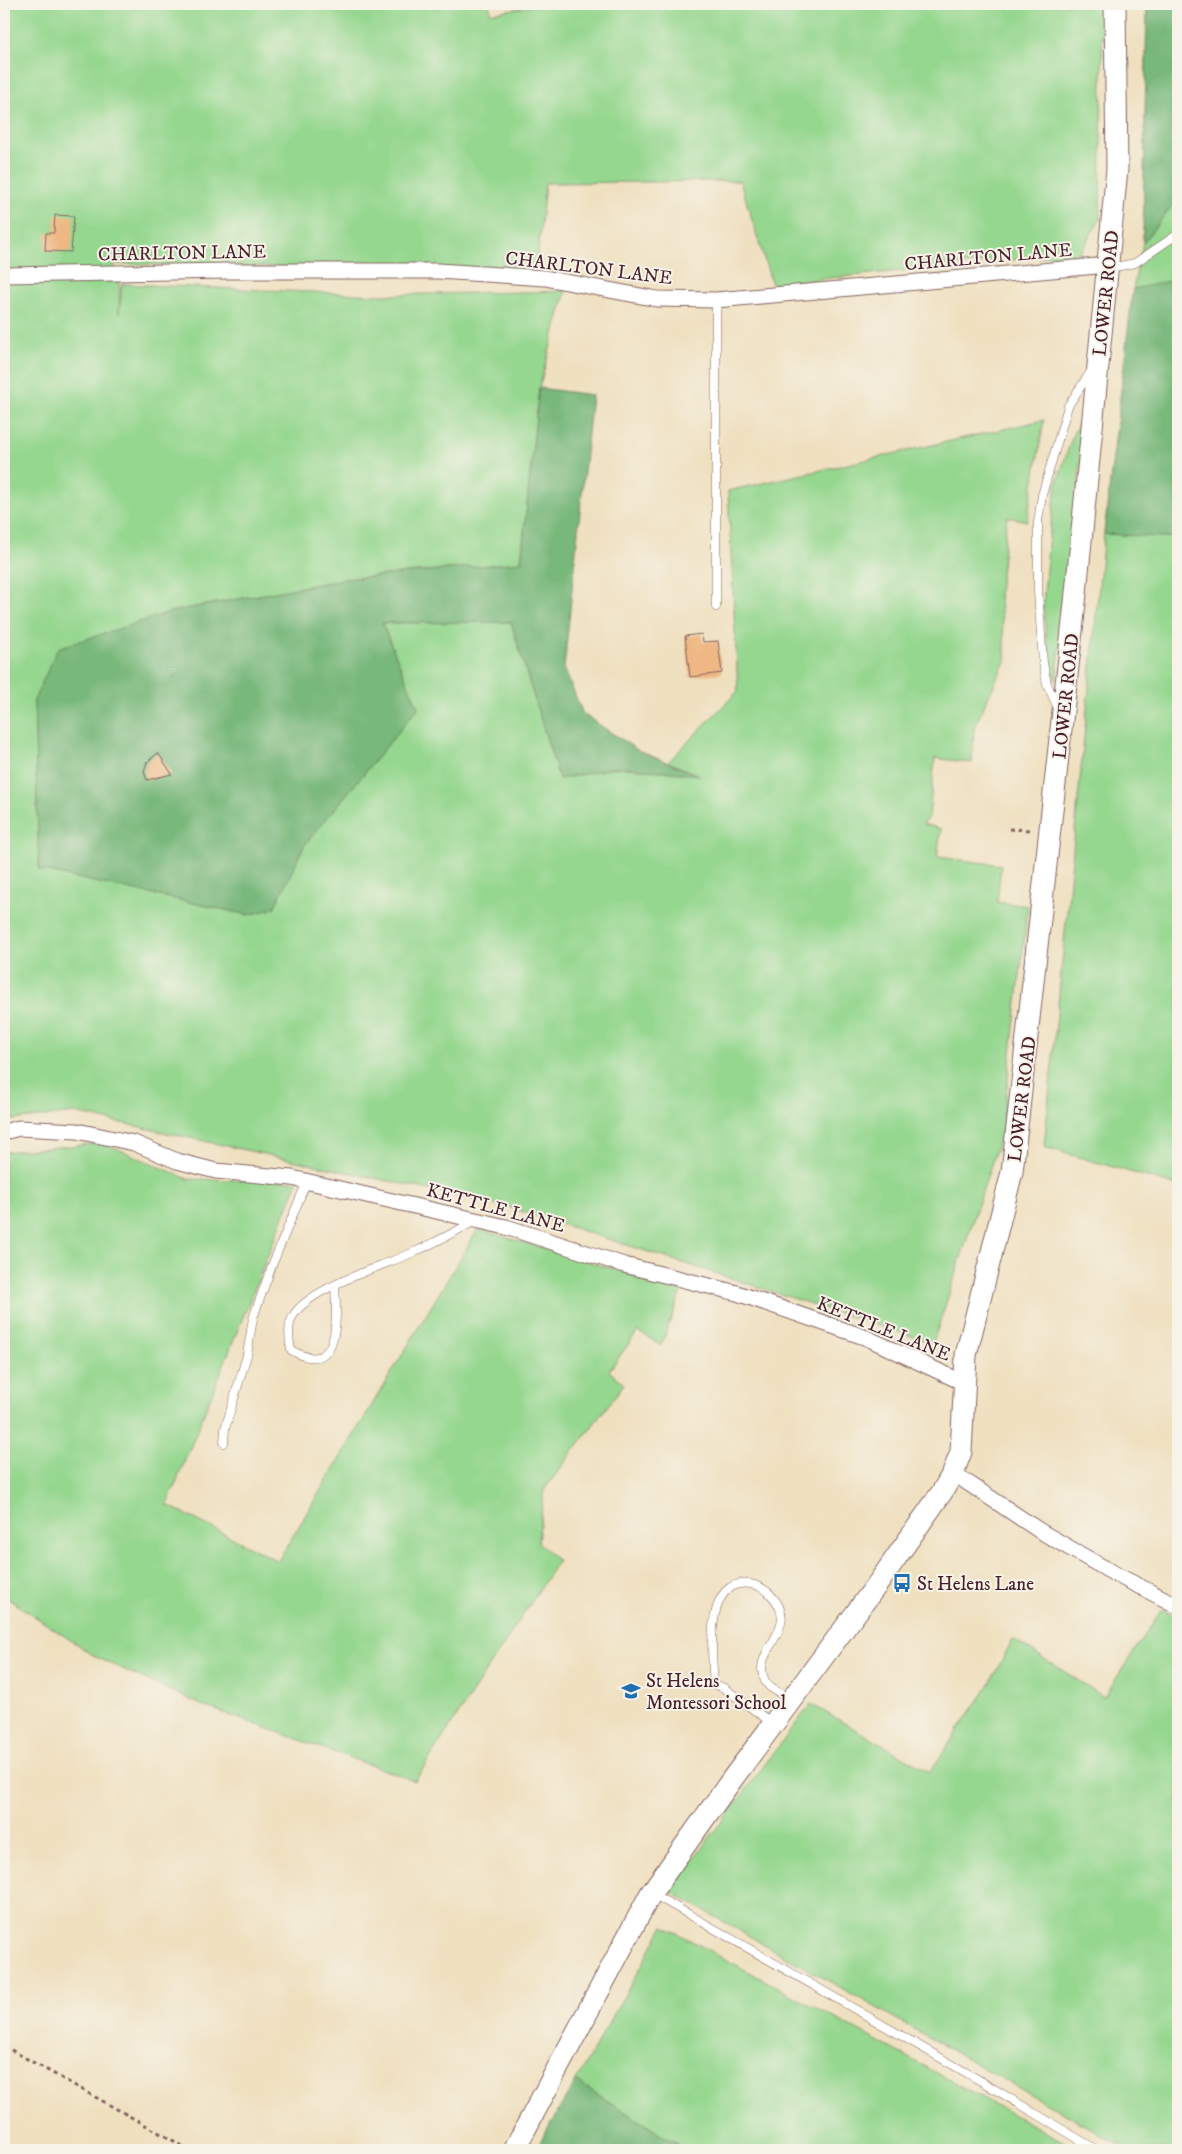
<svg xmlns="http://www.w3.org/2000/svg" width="1182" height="2154" viewBox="0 0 1182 2154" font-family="'IM FELL DW Pica',serif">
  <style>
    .green { fill: #95d78f; stroke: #707b5d }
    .forest { fill: #78b87a; stroke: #616c52 }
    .building { fill: #eeb783 }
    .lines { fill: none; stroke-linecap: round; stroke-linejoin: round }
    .lane-casing { stroke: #84635f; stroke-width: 9 }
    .street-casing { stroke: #84635f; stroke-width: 17 }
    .secondary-casing { stroke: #84635f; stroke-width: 23 }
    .path { stroke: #84635f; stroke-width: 3; stroke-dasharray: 4 4; stroke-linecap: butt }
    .lane { stroke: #fff; stroke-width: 8 }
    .street { stroke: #fff; stroke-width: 15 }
    .secondary { stroke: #fff; stroke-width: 21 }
    .labels { text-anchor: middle; stroke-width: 4; stroke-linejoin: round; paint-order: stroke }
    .street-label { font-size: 19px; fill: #4a1f2b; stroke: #f7f3e8 }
    .poi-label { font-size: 19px; fill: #4a1f2b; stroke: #f7f3e8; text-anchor: start }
  </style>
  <rect width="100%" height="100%" fill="#f7f3e8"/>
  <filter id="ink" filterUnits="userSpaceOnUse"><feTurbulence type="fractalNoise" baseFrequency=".02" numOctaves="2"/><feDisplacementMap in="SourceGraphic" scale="10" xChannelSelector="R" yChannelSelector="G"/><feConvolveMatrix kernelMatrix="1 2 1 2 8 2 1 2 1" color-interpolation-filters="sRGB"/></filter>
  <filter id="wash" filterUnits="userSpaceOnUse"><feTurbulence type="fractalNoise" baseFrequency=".0096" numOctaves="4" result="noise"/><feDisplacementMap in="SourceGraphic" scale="20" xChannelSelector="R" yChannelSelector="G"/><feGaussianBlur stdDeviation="1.12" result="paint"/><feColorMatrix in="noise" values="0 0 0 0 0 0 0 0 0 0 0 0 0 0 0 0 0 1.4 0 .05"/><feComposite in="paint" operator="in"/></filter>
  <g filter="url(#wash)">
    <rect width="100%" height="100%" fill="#efe0c0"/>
    <g class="green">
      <path d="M4,4H489L491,13L543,4H1103L1100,219L1080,253L772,284L740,181L545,183L536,272L114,264L120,289L119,314L122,284L381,295L566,291L539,388L521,562L345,579L174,611L34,700L39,870L249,915L274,908L304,846L418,708L382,623L511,622L559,779L618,767L696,774L668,762L738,691L728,491L1044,420L1027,521L1007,517L999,594L1006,659L974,728L972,763L935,758L929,816L923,824L941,829L937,857L1001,865L997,902L1028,906L1002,1131L933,1343L508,1207L75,1113L4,1121Z"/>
      <path d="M1147,4H1178V1186L1044,1147L1104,534L1133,289L1143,243Z"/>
      <path d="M1087,409L1056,681L1048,656L1043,607L1048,545L1057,482L1074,432Z"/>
      <path d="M104,1143L188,1179L298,1181L167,1505L278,1561L478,1229L682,1289L661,1346L638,1331L609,1371L624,1384L544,1490L538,1542L558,1561L415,1781L204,1706L96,1657L4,1596V1152Z"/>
      <path d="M1162,1609L1178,1618V2150H1129L669,1891L811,1704L930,1772L989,1685L1013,1639L1104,1697Z"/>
      <path d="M664,1926L1079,2150H686L576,2081Z"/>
    </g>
    <g class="forest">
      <path d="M1147,4H1178V198L1143,243Z"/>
      <path d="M1178,279V538L1104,534L1133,289Z"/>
      <path d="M539,388L592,395L564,668L583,714L639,751L699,775L618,767L559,779L511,622L382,623L418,708L304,846L274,908L249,915L39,870L34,700L58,648L174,611L345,579L521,562Z"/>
      <path d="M576,2081L686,2150H535Z"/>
    </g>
    <g id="blocks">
      <g class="building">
        <path d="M55,215L74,216L71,252L45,251L46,233H54Z"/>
        <path d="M702,634L703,642L718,641L722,673L690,677L685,636Z"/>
        <path d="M158,753L172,774L147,780L144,772L147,762Z"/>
      </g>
    </g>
  </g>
  <g filter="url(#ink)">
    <use href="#blocks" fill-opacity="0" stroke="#84635f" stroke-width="1"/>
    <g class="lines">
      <g class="lane-casing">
        <g id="lane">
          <path d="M1110,268L1135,263L1178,234"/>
          <path d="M716,607V300"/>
          <path d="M1058,708L1047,684L1043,663L1038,591V522L1042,495L1068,406L1091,371"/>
          <path d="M335,1286C337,1317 341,1379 291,1350C289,1340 287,1326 293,1316C309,1288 383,1266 414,1252C435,1243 455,1231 476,1221"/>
          <path d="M224,1443L225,1429L247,1355L253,1318L273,1263L307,1181"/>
          <path d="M772,1723L724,1688L714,1684C712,1659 705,1590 739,1584C750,1582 762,1586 770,1594C805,1629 749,1649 765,1681C769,1689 782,1694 790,1699"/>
          <path d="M653,1894L974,2077L1097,2150"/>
        </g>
      </g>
      <g class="street-casing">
        <g id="street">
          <path d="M4,275L227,271H438L545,278L657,299L716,300L1108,265"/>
          <path d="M4,1132L19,1128L77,1131L134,1143L177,1161L216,1171L292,1178L506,1227L624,1265L737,1293L867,1338L964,1383"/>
          <path d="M953,1473L1040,1531L1113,1573L1178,1606"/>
        </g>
      </g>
      <g class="secondary-casing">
        <path id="secondary" d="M514,2150L651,1893L733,1778L879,1582L942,1492L953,1473L961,1452L966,1355L1012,1172L1075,603L1117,169L1115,4"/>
      </g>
      <g class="path">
        <path d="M1009,829L1031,830"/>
        <path d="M4,2046L190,2150"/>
      </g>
      <use href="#lane" class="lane"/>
      <use href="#street" class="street"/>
      <use href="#secondary" class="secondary"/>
    </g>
  </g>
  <defs>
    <g id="bus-bare" transform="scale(1.5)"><path d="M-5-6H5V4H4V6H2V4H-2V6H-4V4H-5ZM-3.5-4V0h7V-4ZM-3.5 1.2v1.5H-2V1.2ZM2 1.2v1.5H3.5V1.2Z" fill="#1f6fb2" stroke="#f7f3e8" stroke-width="2.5" paint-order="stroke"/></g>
    <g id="school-bare" transform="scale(1.5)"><path d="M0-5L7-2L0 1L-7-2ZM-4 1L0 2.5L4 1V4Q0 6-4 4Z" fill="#1f6fb2" stroke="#f7f3e8" stroke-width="2.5" paint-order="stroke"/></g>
  </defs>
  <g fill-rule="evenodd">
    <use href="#bus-bare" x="902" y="1583"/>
    <use href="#school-bare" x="631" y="1691"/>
  </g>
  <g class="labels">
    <g class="street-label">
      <text transform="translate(182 252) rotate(-1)" y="7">CHARLTON LANE</text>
      <text transform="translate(988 256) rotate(-5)" y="7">CHARLTON LANE</text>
      <text transform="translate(589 267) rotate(7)" y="7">CHARLTON LANE</text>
      <text transform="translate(1105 293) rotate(-84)" y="7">LOWER ROAD</text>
      <text transform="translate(1065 696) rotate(-84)" y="7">LOWER ROAD</text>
      <text transform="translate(1021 1099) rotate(-83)" y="7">LOWER ROAD</text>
      <text transform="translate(496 1207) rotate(15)" y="7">KETTLE LANE</text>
      <text transform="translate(884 1328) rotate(22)" y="7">KETTLE LANE</text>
    </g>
    <g class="poi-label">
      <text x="917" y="1590">St Helens Lane</text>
      <text x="646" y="1687">St Helens<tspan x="646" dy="22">Montessori School</tspan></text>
    </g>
  </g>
  <rect width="1182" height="2154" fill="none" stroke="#f7f3e8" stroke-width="20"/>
</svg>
